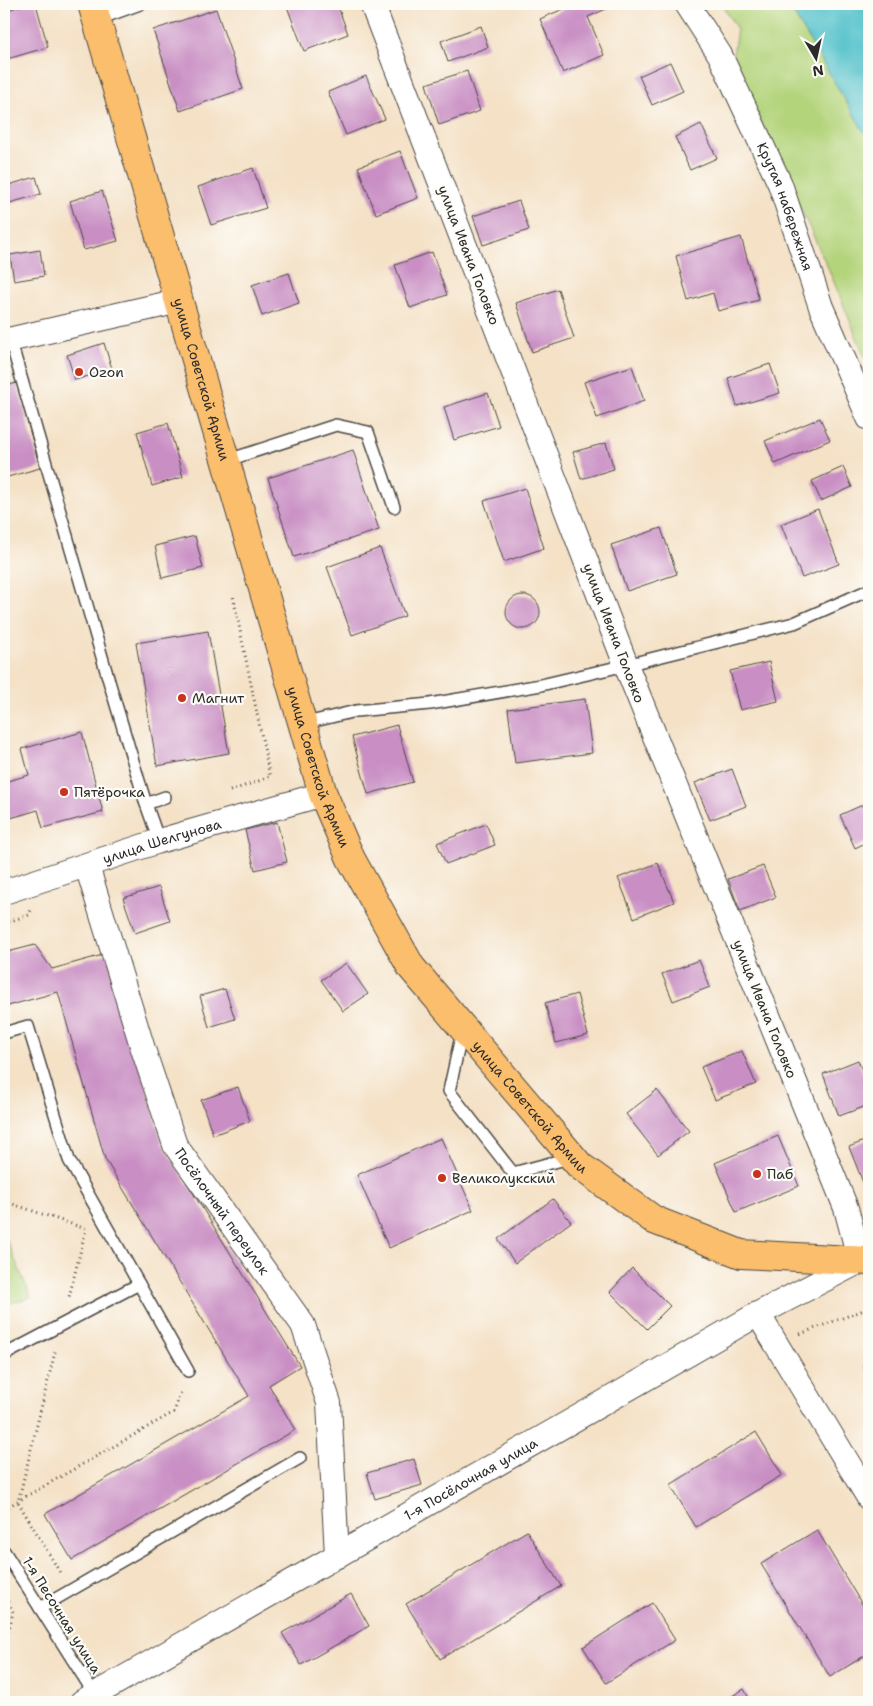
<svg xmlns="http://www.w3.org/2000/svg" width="873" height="1706" viewBox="0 0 873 1706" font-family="'Shantell Sans',sans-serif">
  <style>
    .green { fill: #b4d47c; stroke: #708054 }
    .water { fill: #56c3cc; stroke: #40777c }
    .building { fill: #c98fc4 }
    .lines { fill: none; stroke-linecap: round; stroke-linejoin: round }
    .lane-casing { stroke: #494642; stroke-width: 14 }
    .street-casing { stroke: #494642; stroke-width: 26 }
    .primary-casing { stroke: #494642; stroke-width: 30 }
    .path { stroke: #494642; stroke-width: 3; stroke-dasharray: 1 4; stroke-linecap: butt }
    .lane { stroke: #fff; stroke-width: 11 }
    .street { stroke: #fff; stroke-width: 24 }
    .primary { stroke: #fabe6d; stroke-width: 28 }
    .poi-dot { fill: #c8321e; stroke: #fdfcf7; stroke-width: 2 }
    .labels { text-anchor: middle; stroke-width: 4.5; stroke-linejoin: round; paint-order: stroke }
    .street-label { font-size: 14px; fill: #2b2b2b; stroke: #fdfcf7 }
    .poi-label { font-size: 14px; fill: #2b2b2b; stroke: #fdfcf7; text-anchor: start }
  </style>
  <rect width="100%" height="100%" fill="#fdfcf7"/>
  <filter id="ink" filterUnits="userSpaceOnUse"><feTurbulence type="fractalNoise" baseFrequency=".02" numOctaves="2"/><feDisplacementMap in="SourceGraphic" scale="10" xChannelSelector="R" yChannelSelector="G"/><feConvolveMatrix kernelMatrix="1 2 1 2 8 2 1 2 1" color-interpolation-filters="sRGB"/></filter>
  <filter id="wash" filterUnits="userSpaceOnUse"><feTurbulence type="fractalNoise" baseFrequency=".0096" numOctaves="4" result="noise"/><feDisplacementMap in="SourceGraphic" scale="20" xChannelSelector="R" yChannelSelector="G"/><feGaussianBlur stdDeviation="1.12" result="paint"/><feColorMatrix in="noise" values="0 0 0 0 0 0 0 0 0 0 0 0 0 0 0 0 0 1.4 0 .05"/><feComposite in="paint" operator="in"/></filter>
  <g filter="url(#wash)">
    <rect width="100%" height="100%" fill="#f4e1c6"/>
    <g class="green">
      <path d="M721,4H788L869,140V367L829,270L732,60L737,29Z"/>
      <path d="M4,1234L31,1297L4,1305Z"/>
    </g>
    <path class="water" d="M788,4H869V140Z"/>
    <g id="blocks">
      <g class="building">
        <path d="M28,4H36L48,47L4,60V11Z"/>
        <path d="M286,4H337L348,34L304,51Z"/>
        <path d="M575,4H614L615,5L588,17L604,55L563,73L540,19Z"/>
        <path d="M216,9L243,89L180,111L153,30Z"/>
        <path d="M481,26L488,47L448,62L441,41Z"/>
        <path d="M670,62L683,91L652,105L639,76Z"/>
        <path d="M467,71L480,111L439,125L426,84Z"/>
        <path d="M366,76L385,119L346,135L328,92Z"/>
        <path d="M701,124L717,158L690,170L675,137Z"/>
        <path d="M400,151L418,198L376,214L358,167Z"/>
        <path d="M253,168L266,208L211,225L198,187Z"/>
        <path d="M36,177L41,194L10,203L5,186Z"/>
        <path d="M102,191L118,241L84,250L70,201Z"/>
        <path d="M519,201L529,230L483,245L473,216Z"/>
        <path d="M741,237L759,300L718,311L713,293L688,301L676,256Z"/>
        <path d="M40,250L44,276L14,281L10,255Z"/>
        <path d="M432,252L447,295L410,308L395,265Z"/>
        <path d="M289,273L299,303L262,316L252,285Z"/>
        <path d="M558,289L574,338L532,352L516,303Z"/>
        <path d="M104,343L112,369L75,380L67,355Z"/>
        <path d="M770,364L780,393L737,406L728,378Z"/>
        <path d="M632,366L644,401L597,418L584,382Z"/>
        <path d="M17,383L40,468L4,478V386Z"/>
        <path d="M488,393L499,426L454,440L444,407Z"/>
        <path d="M820,418L830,440L775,464L765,441Z"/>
        <path d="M168,423L183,477L152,486L137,432Z"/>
        <path d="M606,443L614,469L581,479L573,452Z"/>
        <path d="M353,450L379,530L294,557L268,478Z"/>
        <path d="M843,467L852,487L821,501L812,481Z"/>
        <path d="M525,488L544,548L504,562L484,501Z"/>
        <path d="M818,509L839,564L802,578L781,524Z"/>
        <path d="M661,528L677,574L627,591L611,545Z"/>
        <path d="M195,536L203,568L162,578L155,546Z"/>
        <path d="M380,548L405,616L352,635L327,567Z"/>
        <circle cx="523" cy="612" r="17"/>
        <path d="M208,631L229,753L157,766L136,643Z"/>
        <path d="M769,662L778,701L740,710L730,671Z"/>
        <path d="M585,699L592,753L515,763L508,709Z"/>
        <path d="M397,725L413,782L368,794L352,737Z"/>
        <path d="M82,732L103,812L43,828L38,810L4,820V782L29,775L22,749Z"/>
        <path d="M732,769L746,806L710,820L695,783Z"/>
        <path d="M869,802V841L855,848L840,815Z"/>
        <path d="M277,822L287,862L255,870L245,830Z"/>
        <path d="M486,824L495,845L446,864L437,843Z"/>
        <path d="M658,863L674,902L634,918L618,878Z"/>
        <path d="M763,866L776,897L740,911L728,879Z"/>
        <path d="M159,887L170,921L135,933L123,898Z"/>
        <path d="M35,945L52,969L110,953L162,1143L300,1366L269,1385L295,1430L72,1560L45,1514L249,1396L105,1159L58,992L4,1007V953Z"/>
        <path d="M699,960L710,987L673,1001L662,974Z"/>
        <path d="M346,963L368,994L343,1011L321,980Z"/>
        <path d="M225,989L235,1019L209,1027L200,996Z"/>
        <path d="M577,994L588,1035L556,1043L545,1003Z"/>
        <path d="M742,1051L756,1084L715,1100L701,1067Z"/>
        <path d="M858,1060L869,1088V1105L839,1116L823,1074Z"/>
        <path d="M238,1087L250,1121L213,1135L201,1100Z"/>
        <path d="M657,1090L689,1131L658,1155L626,1114Z"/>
        <path d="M778,1136L799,1186L736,1212L715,1163Z"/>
        <path d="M441,1138L473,1210L389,1248L357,1175Z"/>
        <path d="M869,1139V1183L864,1185L849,1147Z"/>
        <path d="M553,1199L571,1222L515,1263L498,1239Z"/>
        <path d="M632,1268L670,1306L647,1329L610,1292Z"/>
        <path d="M869,1363V1374L864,1366Z"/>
        <path d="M756,1432L782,1475L696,1527L670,1485Z"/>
        <path d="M414,1459L422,1485L375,1499L367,1473Z"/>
        <path d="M817,1530L869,1616V1653L830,1677L761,1564Z"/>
        <path d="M527,1531L561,1586L440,1659L406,1604Z"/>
        <path d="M351,1594L369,1626L301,1665L282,1633Z"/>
        <path d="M652,1603L675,1640L606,1683L583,1647Z"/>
        <path d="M744,1689L751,1702H722Z"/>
      </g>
    </g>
  </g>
  <g filter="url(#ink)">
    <use href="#blocks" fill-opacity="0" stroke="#494642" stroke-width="1"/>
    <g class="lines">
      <g class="lane-casing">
        <g id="lane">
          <path d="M96,20L140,4"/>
          <path d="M10,339L111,688L146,804L159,841"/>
          <path d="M225,461L336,425L368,432L394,507"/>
          <path d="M302,724L356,711L430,704L541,685L626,665L794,623L869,590"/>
          <path d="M146,804L165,797"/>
          <path d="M462,1032L449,1091L513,1173L573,1157"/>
          <path d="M4,1033L28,1026L69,1160L188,1371"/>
          <path d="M4,1355L139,1284"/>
          <path d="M4,1551L95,1695"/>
          <path d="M40,1608L300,1458"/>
        </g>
      </g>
      <g class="street-casing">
        <g id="street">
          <path id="s1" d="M687,4L720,55L780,184L821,307L869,418"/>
          <path d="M4,341L179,301"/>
          <path id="s2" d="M87,866L143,1049L175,1145L303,1325L329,1403L337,1556"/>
          <path id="s3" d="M4,892L159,841L323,794"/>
          <path d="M758,1314L869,1498"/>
          <path id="s4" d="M82,1702L758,1314L860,1261L846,1208L626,665L372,4"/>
        </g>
      </g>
      <g class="primary-casing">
        <g id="primary">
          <path id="s5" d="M92,4L323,794L351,859L411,967L580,1166L654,1220L741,1254L869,1261"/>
        </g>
      </g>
      <g class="path">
        <path d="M230,791L270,777L233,596"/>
        <path d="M4,923L29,915L31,910"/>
        <path d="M4,1201L86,1229L69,1297"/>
        <path d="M800,1334L869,1308"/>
        <path d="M55,1352L18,1502L61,1574"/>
        <path d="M4,1509L174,1412L182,1389"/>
        <path d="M4,1593L13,1612L8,1634L4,1646"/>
      </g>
      <use href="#lane" class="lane"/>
      <use href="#street" class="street"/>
      <use href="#primary" class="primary"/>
    </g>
  </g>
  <g class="poi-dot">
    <circle cx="79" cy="372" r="5"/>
    <circle cx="182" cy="698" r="5"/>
    <circle cx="64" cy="792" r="5"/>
    <circle cx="757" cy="1174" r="5"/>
    <circle cx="442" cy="1178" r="5"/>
  </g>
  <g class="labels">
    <g class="street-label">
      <text dy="5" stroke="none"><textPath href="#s1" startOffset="226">Крутая набережная</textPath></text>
      <text transform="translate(469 255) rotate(69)" y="5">улица Ивана Головко</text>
      <text dy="5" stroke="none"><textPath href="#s5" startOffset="391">улица Советской Армии</textPath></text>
      <text transform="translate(614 633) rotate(69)" y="5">улица Ивана Головко</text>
      <text dy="5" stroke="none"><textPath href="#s5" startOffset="796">улица Советской Армии</textPath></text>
      <text dy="5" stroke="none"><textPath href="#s3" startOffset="166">улица Шелгунова</textPath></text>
      <text transform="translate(765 1009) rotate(68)" y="5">улица Ивана Головко</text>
      <text dy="5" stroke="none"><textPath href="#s5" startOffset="1201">улица Советской Армии</textPath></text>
      <text dy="5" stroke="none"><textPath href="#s2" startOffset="374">Посёлочный переулок</textPath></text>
      <text dy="5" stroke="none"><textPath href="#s4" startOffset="448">1-я Посёлочная улица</textPath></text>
      <text transform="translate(62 1615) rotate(58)" y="5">1-я Песочная улица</text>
    </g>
    <g class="poi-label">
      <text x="89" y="377">Ozon</text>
      <text x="192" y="703">Магнит</text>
      <text x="74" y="797">Пятёрочка</text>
      <text x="767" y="1179">Паб</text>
      <text x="452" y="1183">Великолукский</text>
    </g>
  </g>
  <rect width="873" height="1706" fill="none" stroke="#fdfcf7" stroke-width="20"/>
  <g transform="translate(816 58) rotate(171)" stroke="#fdfcf7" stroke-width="4" paint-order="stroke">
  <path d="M0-4L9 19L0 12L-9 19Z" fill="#2b2b2b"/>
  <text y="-8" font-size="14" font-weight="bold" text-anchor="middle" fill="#2b2b2b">N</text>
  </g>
</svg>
